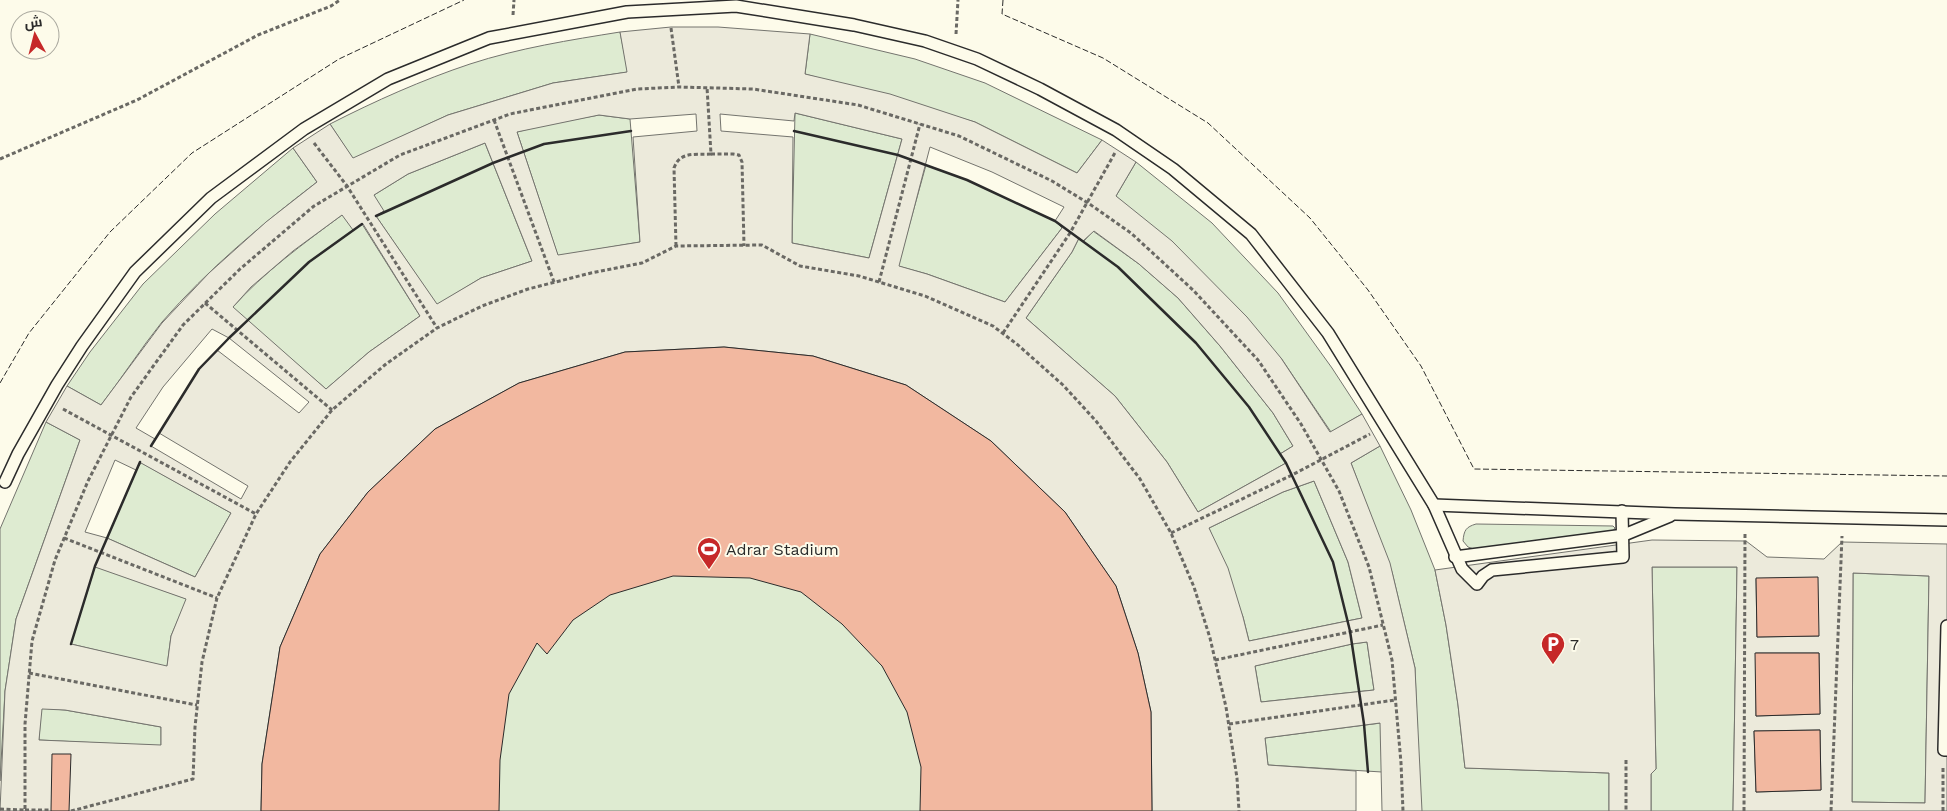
<svg xmlns="http://www.w3.org/2000/svg" width="1947" height="811" viewBox="0 0 1947 811" font-family="'Work Sans',Cairo,sans-serif">
  <style>
    .green { fill: #deebd1; stroke: #74746e }
    .parking { fill: #eceadb; stroke: #74746e; fill-rule: evenodd }
    .building { fill: #f2b8a0; stroke: #2b2b2b }
    .lines { fill: none; stroke-linecap: round; stroke-linejoin: round }
    .service-casing { stroke: #2b2b2b; stroke-width: 14 }
    .path { stroke: #6a6964; stroke-width: 3; stroke-dasharray: 4 2.5; stroke-linecap: butt }
    .service { stroke: #fdfbea; stroke-width: 11 }
    .fence { stroke: #2b2b2b; stroke-width: 1; stroke-dasharray: 6 2.5; stroke-linecap: butt }
    .wall { stroke: #2b2b2b; stroke-width: 2.5 }
    .labels { text-anchor: middle; stroke-width: 4; stroke-linejoin: round; paint-order: stroke }
    .poi-label { font-size: 16px; fill: #2b2b2b; stroke: #fdfbea; text-anchor: start }
  </style>
  <rect width="100%" height="100%" fill="#fdfbea"/>
  <g class="green">
    <path d="M620,32L628,72L553,83L448,115L353,159L330,124C375,101 422,80 470,64C519,48 570,40 620,32Z"/>
    <path d="M810,34L915,59L985,83L1102,140L1077,173L975,122L805,74Z"/>
    <path d="M795,113L902,139L869,258L792,243Z"/>
    <path d="M599,115L630,119L640,242L558,256L517,132L544,125Z"/>
    <path d="M485,143L532,261L481,278L437,305L376,216L374,195L408,174Z"/>
    <path d="M293,148L317,182C262,224 208,269 162,322C141,348 122,378 101,405L67,386L90,352L143,284L215,214Z"/>
    <path d="M1136,162L1212,223L1278,293L1332,368L1362,414L1331,432L1281,358L1116,196Z"/>
    <path d="M926,165L967,180L1055,221L1062,228L1005,302L927,274L898,266Z"/>
    <path d="M342,215L362,224L420,316L369,352L326,389L232,308C264,272 303,244 342,215Z"/>
    <path d="M1093,231L1139,264L1178,298L1220,346L1273,413L1293,446L1280,454L1286,463L1198,512L1167,462L1115,396L1026,318L1072,252L1079,238L1084,241Z"/>
    <path d="M724,347L813,356L906,385L991,441L1065,512L1116,586L1138,653L1151,712L1152,811H261L262,764L280,647L320,554L368,492L435,429L519,383L625,352Z"/>
    <path d="M46,422L80,440L16,619L5,691L0,781V529Z"/>
    <path d="M1380,446L1411,510L1435,570L1446,625L1458,705L1465,768L1609,773V811H1420L1415,668L1392,572L1351,463Z"/>
    <path d="M140,462L231,513L195,577L107,538Z"/>
    <path d="M1314,481L1348,562L1362,618L1249,641L1243,617L1209,528L1283,492Z"/>
    <path d="M1476,524L1613,526L1615,528L1612,532L1474,549L1468,547L1463,541C1464,530 1466,527 1476,524Z"/>
    <path d="M95,566L187,599L171,636L167,667L71,644Z"/>
    <path d="M1652,567H1737L1733,811H1651V774L1656,769Z"/>
    <path d="M1853,573L1929,576L1925,803L1852,802Z"/>
    <path d="M1367,642L1374,690L1261,702L1255,666L1352,644Z"/>
    <path d="M41,708L65,710L161,727V746L39,740Z"/>
    <path d="M1381,723L1382,772L1268,765L1265,738Z"/>
  </g>
  <g class="parking">
    <path d="M671,27H718L810,34L805,74L890,94L975,122L1077,173L1102,140L1136,162L1116,196L1172,241L1247,317L1281,358L1330,432L1362,414L1380,446L1351,463L1390,563L1415,668L1422,811H1382L1380,723L1265,738L1268,765L1356,771V811H1152L1151,712L1138,653L1116,586L1065,512L991,441L906,385L813,356L724,347L625,352L519,383L435,429L368,492L320,554L280,647L262,764L261,811H0L5,691L16,619L80,440L46,422L67,386L101,405L162,323L209,273L266,222L317,182L293,148L330,124L353,158L448,115L553,83L627,72L620,32ZM795,113L902,139L869,258L792,243L793,137L721,131L720,114L794,121ZM696,114L697,131L633,137L640,242L558,255L517,132L599,115L630,119ZM485,143L532,261L481,278L437,304L376,216L384,211L374,195L408,174ZM930,147L992,172L1064,207L1055,221L1062,228L1005,302L927,274L899,266ZM342,215L353,230L363,224L420,316L369,352L326,389L233,307L251,287L293,251ZM1094,231L1139,264L1178,298L1220,346L1273,413L1293,446L1280,454L1286,463L1198,512L1167,462L1115,396L1026,318L1072,252L1079,238L1083,241ZM212,329L229,338L309,402L299,413L217,350L199,369L159,433L248,486L241,499L151,446L155,439L136,428L163,387ZM115,460L136,470L141,463L231,513L195,577L107,538L85,532ZM1314,481L1348,562L1362,618L1249,641L1243,617L1228,568L1209,528L1283,492ZM95,567L186,599L171,636L167,666L71,644ZM1367,642L1374,690L1261,702L1255,666L1352,644ZM42,709L65,710L161,727V745L39,740Z"/>
    <path d="M1652,540L1746,541L1767,557L1824,559L1842,542L1947,544V811H1733L1737,567H1652L1656,769L1651,774V811H1609V773L1465,768L1458,705L1446,625L1435,570ZM1853,573L1929,576L1925,803L1852,802ZM1756,579L1819,636L1757,637ZM1756,653H1819L1820,714L1756,716ZM1820,730L1821,790L1756,792L1754,731Z"/>
  </g>
  <g class="building">
    <path d="M724,347L813,356L906,385L991,441L1065,512L1116,586L1138,653L1151,712L1152,811H920L921,767L907,712L882,666L842,624L801,592L750,578L673,576L610,595L573,620L547,654L537,643L509,694L500,760L499,811H261L262,764L280,647L320,554L368,492L435,429L519,383L625,352Z"/>
    <path d="M1818,577L1819,636L1757,637L1756,578Z"/>
    <path d="M1755,653H1819L1820,714L1756,716Z"/>
    <path d="M1820,730L1821,790L1756,792L1754,731Z"/>
    <path d="M52,754H71L69,811H51Z"/>
  </g>
  <g class="lines">
    <g class="service-casing">
      <g id="service">
        <path d="M5,482L18,454L57,385L82,346L135,272L211,198L304,129L388,79L489,38L627,12L736,6L854,25L925,41L977,59L1040,89L1116,130L1173,169L1251,234L1328,333L1434,505L1462,569L1477,584L1483,576L1492,570L1623,557L1622,511"/>
        <path d="M1434,505L1675,514L1947,520"/>
        <path d="M1455,557L1624,535L1670,516"/>
        <path d="M1947,626L1944,750H1947"/>
      </g>
    </g>
    <g class="path">
      <path d="M513,15L514,0"/>
      <path d="M671,28L679,87"/>
      <path d="M956,34L958,0"/>
      <path d="M494,120L554,282"/>
      <path d="M314,143L347,186L437,328"/>
      <path d="M711,154H733L739,155L742,162L744,246"/>
      <path d="M0,159L137,100L258,35L331,6L340,0"/>
      <path d="M676,246L674,168C680,151 695,155 711,154L707,87"/>
      <path d="M879,282L920,124"/>
      <path d="M205,303L332,410"/>
      <path d="M1003,333L1070,233L1116,151"/>
      <path d="M63,409L256,514"/>
      <path d="M1171,533L1292,475L1370,434"/>
      <path d="M64,538L217,598"/>
      <path d="M1215,660L1383,625"/>
      <path d="M29,673L197,705"/>
      <path d="M1229,724L1395,700"/>
      <path d="M1626,760V811"/>
      <path d="M0,809L25,810V724L32,641L55,560L88,481L131,397L183,325L240,269L314,206L400,155L510,114L637,89L679,87L753,89L858,105L959,136L1052,181L1088,203L1131,233L1193,290L1258,360L1301,424L1339,491L1369,567L1392,660L1401,763L1403,811"/>
      <path d="M25,810H51"/>
      <path d="M71,811L193,779L195,727L202,662L217,598L256,514L290,462L332,410L386,364L437,328L482,306L528,289L591,273L642,263L676,246L762,245L800,266L859,276L925,296L993,326L1018,345L1063,385L1096,421L1140,479L1171,533L1194,587L1210,638L1226,707L1237,778L1239,811"/>
      <path d="M1744,811L1745,533"/>
      <path d="M1831,811L1842,536"/>
      <path d="M1943,811V768"/>
    </g>
    <use href="#service" class="service"/>
    <g class="fence">
      <path d="M1003,0L1002,14L1103,58L1208,123L1310,218L1368,290L1421,366L1474,469L1947,476"/>
      <path d="M0,383L29,333L110,232L192,153L339,59L464,0"/>
    </g>
    <g class="wall">
      <path d="M794,131L898,155L967,180L1055,221L1118,267L1196,343L1249,407L1286,463L1333,562L1350,631L1364,724L1368,772"/>
      <path d="M376,216L493,163L544,144L631,131"/>
      <path d="M151,446L199,369L229,338L309,262L362,224"/>
      <path d="M71,644L95,566L140,462"/>
    </g>
  </g>
  <defs>
    <g id="stadium-pin" transform="scale(1.25)"><path d="M0 17L-7.5 6A9.5 9.5 0 1 1 7.5 6Z" fill="#c62828" stroke="#fdfbea"/><path d="M0-5a6.5 5 0 1 0 0 10a6.5 5 0 1 0 0-10ZM-3.5-1.8h7v3.6h-7Z" fill="#fff"/></g>
    <g id="parking-pin" transform="scale(1.25)"><path d="M0 17L-7.5 6A9.5 9.5 0 1 1 7.5 6Z" fill="#c62828" stroke="#fdfbea"/><path d="M-3.5-5.5H1a3.5 3.5 0 0 1 0 7H-1V5.5H-3.5ZM-1-3.4V-.6H.8a1.4 1.4 0 0 0 0-2.8Z" fill="#fff"/></g>
  </defs>
  <g fill-rule="evenodd">
    <use href="#stadium-pin" x="709" y="549"/>
    <use href="#parking-pin" x="1553" y="644"/>
  </g>
  <g class="labels">
    <g class="poi-label">
      <text x="726" y="555">Adrar Stadium</text>
      <text x="1570" y="650">7</text>
    </g>
  </g>
  <g transform="translate(35 35) rotate(353)"><circle r="24" fill="#fdfbea" stroke="#a9a89e"/>
  <path d="M0-4L9 19L0 12L-9 19Z" fill="#c62828"/>
  <text y="-8" font-size="14" font-weight="bold" text-anchor="middle" fill="#2b2b2b">ش</text>
  </g>
</svg>
